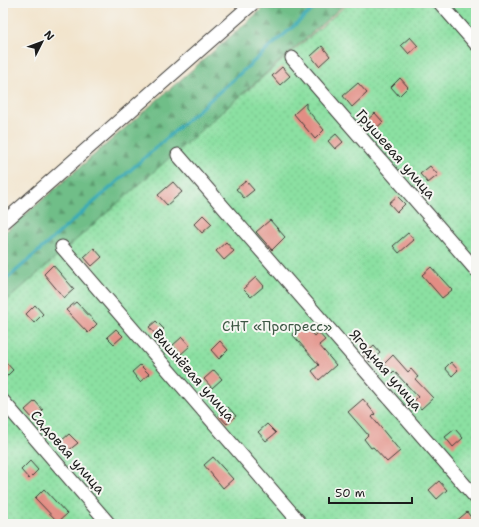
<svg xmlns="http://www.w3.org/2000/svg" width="479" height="527" viewBox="0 0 479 527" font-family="'Shantell Sans',sans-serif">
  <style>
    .green { fill: url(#green-dots); stroke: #547e5f }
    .forest { fill: url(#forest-firs); stroke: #466d52 }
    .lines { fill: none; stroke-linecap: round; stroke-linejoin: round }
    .stream { stroke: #3aabb5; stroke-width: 3.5 }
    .building { fill: #e28d84 }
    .street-casing { stroke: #3c3a36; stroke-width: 15 }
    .street { stroke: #fff; stroke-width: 13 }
    .labels { text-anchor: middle; stroke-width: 4; stroke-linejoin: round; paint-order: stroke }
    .street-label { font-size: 14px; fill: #1c1c1c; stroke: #f6f6f2 }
    .park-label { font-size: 14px; fill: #3d5744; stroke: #f6f6f2 }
  </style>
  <defs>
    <pattern id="green-dots" width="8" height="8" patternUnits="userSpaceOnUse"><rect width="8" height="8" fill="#8be0a2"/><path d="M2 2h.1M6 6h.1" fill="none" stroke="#77c08b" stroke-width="1.8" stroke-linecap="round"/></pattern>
    <pattern id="forest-firs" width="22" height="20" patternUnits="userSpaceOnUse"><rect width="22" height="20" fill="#70be88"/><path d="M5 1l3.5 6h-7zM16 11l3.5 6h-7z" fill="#5b9a6e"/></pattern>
  </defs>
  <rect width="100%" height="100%" fill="#f6f6f2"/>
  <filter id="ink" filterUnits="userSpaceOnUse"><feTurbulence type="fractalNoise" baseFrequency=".025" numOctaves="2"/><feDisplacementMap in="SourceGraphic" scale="8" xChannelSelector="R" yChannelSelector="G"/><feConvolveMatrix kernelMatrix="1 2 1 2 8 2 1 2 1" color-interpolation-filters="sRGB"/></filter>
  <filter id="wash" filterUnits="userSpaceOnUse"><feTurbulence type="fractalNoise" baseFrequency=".012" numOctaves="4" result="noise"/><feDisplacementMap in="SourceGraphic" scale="16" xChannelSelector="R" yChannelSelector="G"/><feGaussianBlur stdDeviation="0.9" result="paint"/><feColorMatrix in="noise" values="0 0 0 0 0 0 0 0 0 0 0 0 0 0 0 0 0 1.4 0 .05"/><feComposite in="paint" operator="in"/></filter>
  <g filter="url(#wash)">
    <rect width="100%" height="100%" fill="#f2e4cc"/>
    <path class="green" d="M349,3H476V524H3V300Z"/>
    <path class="forest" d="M269,3H346L3,304V234Z"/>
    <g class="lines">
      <path class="stream" d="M8,278L320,3"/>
    </g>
    <g id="blocks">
      <g class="building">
        <path d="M410,37L418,46L409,54L401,45Z"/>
        <path d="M322,46L330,56L319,66L311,56Z"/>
        <path d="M282,67L290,76L280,85L272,76Z"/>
        <path d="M400,78L408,87L399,96L391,87Z"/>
        <path d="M358,83L367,93L352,107L343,96Z"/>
        <path d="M306,103V108L324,130L315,139L294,114Z"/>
        <path d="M375,113L383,122L373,131L365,122Z"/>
        <path d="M336,134L343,142L335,149L328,141Z"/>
        <path d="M430,166L438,175L428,183L420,174Z"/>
        <path d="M246,181L254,190L244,198L236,189Z"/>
        <path d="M173,182L182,192L167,205L158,195Z"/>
        <path d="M397,196L405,204L397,212L389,203Z"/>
        <path d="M203,215L212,224L202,233L194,224Z"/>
        <path d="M270,220L285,237L272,250L256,232Z"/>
        <path d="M408,233L414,240L399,253L393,246Z"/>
        <path d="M226,242L234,251L224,260L216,251Z"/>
        <path d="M94,248L102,257L92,266L84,257Z"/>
        <path d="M53,265L74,289L64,298L44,274Z"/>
        <path d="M431,267L452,290L442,298L422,275Z"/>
        <path d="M256,277L264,286L251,297L243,289Z"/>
        <path d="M76,302L97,324L88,333L66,310Z"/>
        <path d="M35,305L43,314L34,323L26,314Z"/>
        <path d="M156,321L164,329L156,335L149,327Z"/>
        <path d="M304,324L314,336L318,332L325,340L319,345L336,365L319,380L312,371L319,365L292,334Z"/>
        <path d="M116,329L123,336L114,344L107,337Z"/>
        <path d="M182,337L190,346L180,355L172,346Z"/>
        <path d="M220,341L228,350L219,359L211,350Z"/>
        <path d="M374,346L380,353L370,362L364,355Z"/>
        <path d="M393,355L408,372L411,369L418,377L415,379L433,398L421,409L414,401L418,397L394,371L392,373L384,364Z"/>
        <path d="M3,359L13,370L3,380Z"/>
        <path d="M451,362L458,370L452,376L445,368Z"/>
        <path d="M140,365L149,374L140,382L132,372Z"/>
        <path d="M214,370L222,379L212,388L204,379Z"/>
        <path d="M363,399L375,414L372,417L400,451L387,462L373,447L371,448L364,439L368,435L348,412Z"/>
        <path d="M35,401L43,410L33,419L25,410Z"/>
        <path d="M228,407L236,416L227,424L219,415Z"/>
        <path d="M267,424L276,433L266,441L258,432Z"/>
        <path d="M455,429L463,438L453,447L445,437Z"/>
        <path d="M69,434L78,443L68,451L60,442Z"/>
        <path d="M213,457L233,479L223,488L204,465Z"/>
        <path d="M30,461L38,470L29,479L21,470Z"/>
        <path d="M439,481L447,490L437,499L429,490Z"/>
        <path d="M44,489L67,514L58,522L35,498Z"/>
        <path d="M467,512L476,524H453Z"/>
      </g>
    </g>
  </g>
  <g filter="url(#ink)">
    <use href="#blocks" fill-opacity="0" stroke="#3c3a36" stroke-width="1"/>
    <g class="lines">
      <g class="street-casing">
        <g id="street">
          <path d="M440,3L476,44"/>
          <path d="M292,58L476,270"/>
          <path d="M178,155L476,498"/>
          <path d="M3,223L253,3"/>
          <path d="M62,247L301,524"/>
          <path d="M3,401L109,524"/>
        </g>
      </g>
      <use href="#street" class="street"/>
    </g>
  </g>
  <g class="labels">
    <g class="street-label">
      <text transform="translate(396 154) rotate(49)" y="5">Грушевая улица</text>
      <text transform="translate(386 370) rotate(49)" y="5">Ягодная улица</text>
      <text transform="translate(194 375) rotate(49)" y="5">Вишнёвая улица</text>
      <text transform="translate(68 452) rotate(49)" y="5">Садовая улица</text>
    </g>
    <g class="park-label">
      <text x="277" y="331">СНТ «Прогресс»</text>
    </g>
  </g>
  <rect width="479" height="527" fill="none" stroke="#f6f6f2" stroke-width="16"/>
  <g transform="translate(42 42) rotate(48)" stroke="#f6f6f2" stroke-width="3" paint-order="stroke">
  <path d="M0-3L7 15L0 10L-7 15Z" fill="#1c1c1c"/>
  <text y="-6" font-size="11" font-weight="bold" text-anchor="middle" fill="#1c1c1c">N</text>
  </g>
  <path d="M329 497v6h83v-6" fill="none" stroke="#1c1c1c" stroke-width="2"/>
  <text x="335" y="497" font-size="12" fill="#1c1c1c" stroke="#f6f6f2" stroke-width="3" paint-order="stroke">50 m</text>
</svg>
